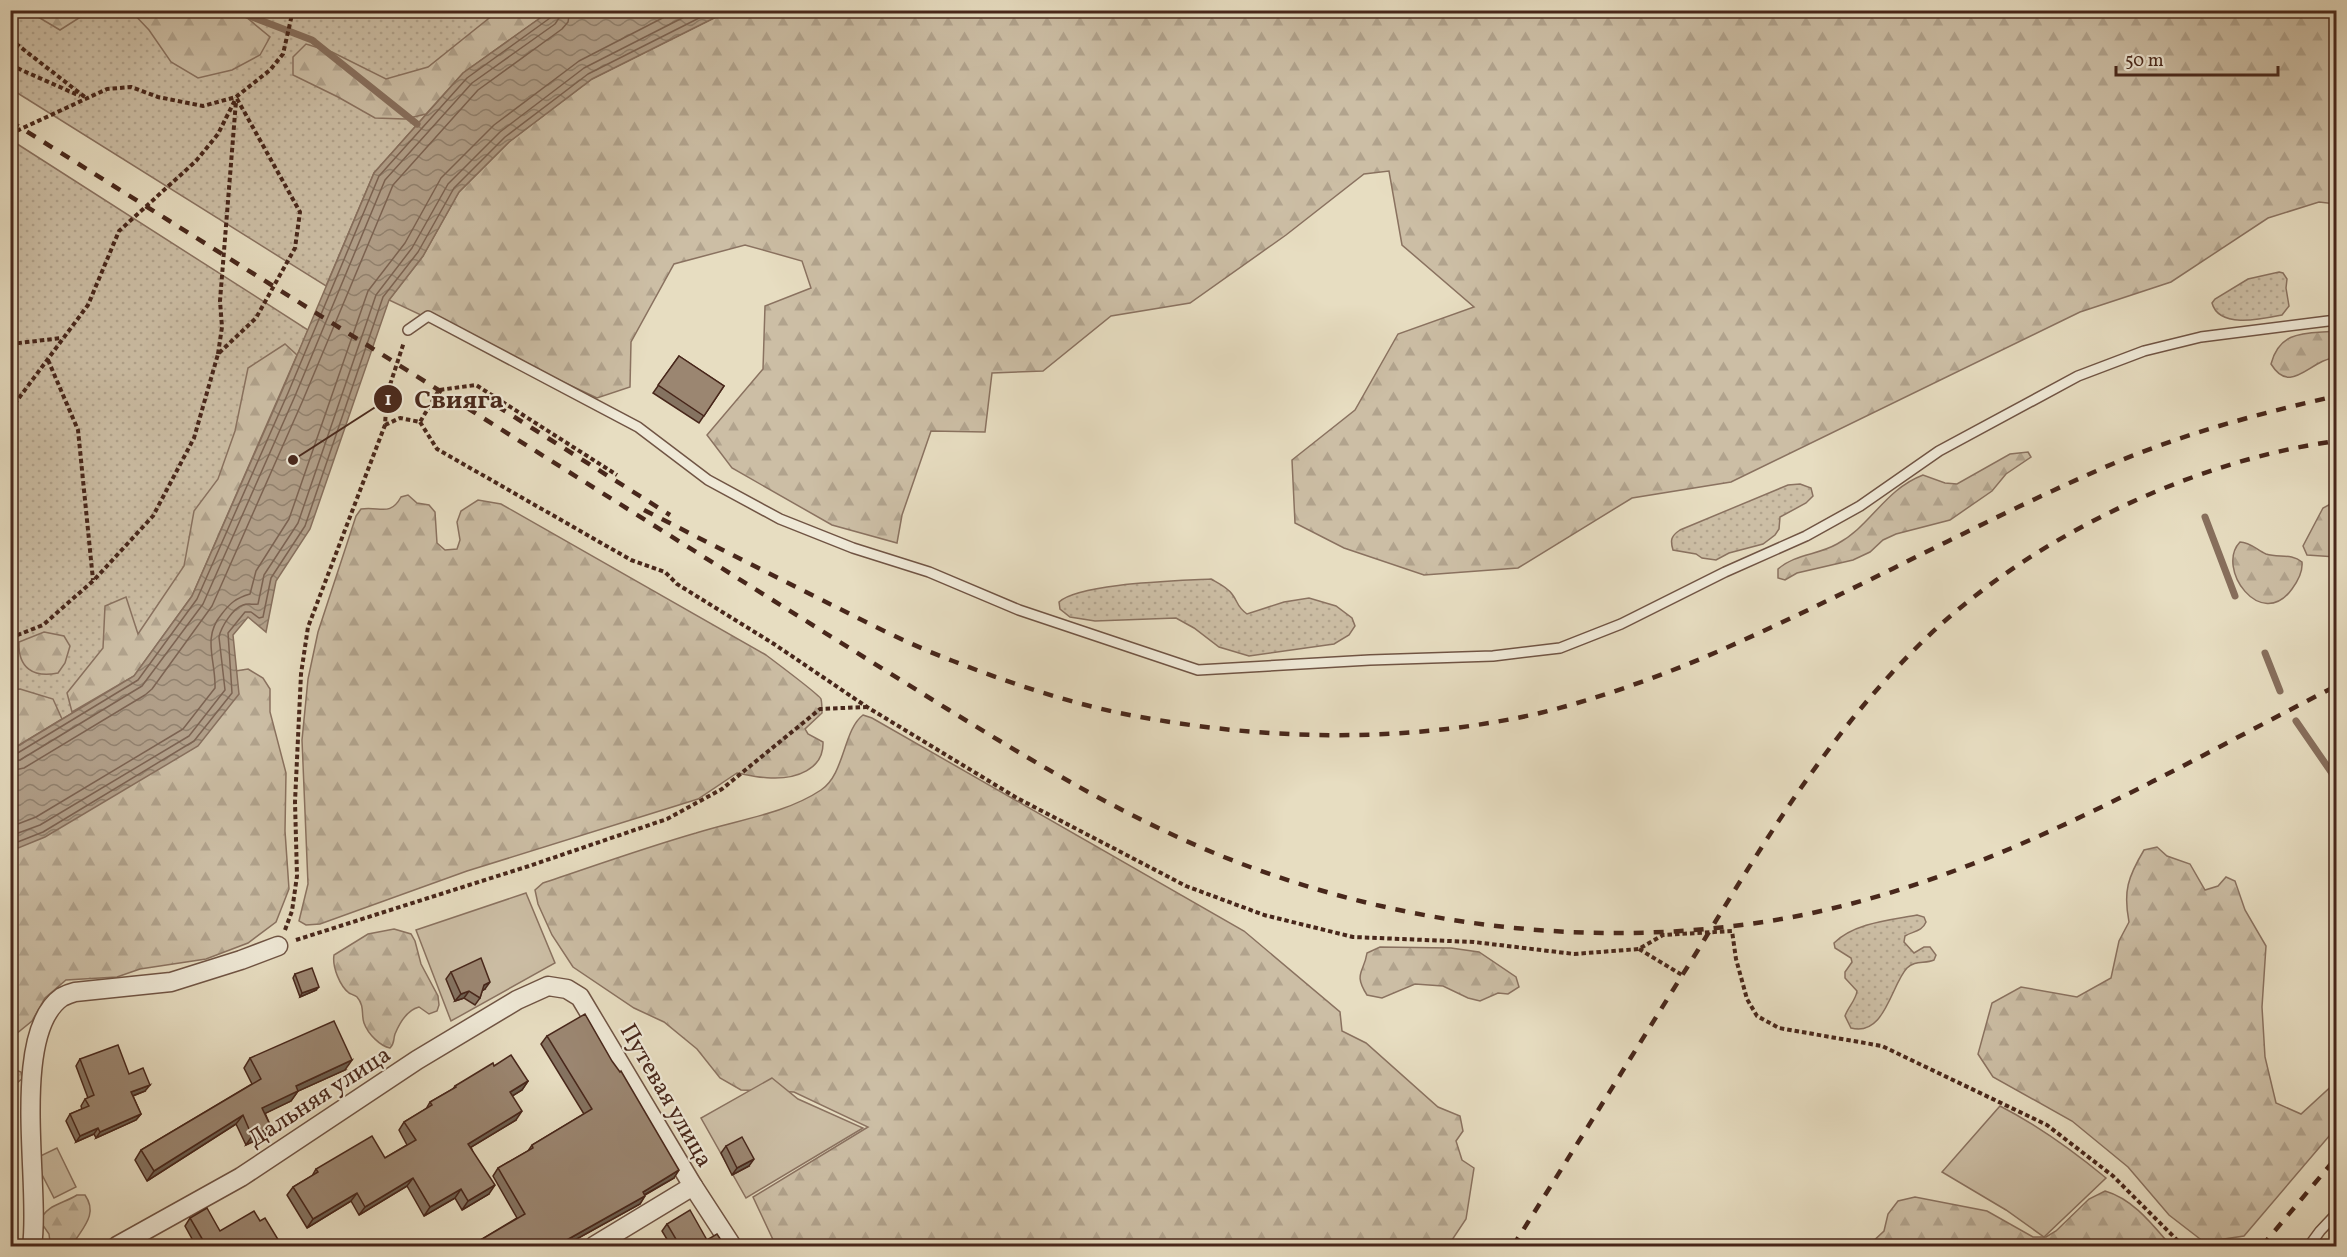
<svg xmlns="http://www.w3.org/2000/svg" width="2347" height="1257" viewBox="0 0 2347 1257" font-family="Vollkorn,serif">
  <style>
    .grass { fill: url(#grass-dots); stroke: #8a7260; stroke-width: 1.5 }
    .forest { fill: url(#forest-firs); stroke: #8a7260; stroke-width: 1.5 }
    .garden { fill: #ccbea5; stroke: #8a7260; stroke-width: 1.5 }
    .water { fill: url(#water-waves); stroke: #876f5d; stroke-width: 1.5 }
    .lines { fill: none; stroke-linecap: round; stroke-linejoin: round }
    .shore { stroke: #7c6352; stroke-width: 1.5 }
    .stream { stroke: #876f5d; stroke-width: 7 }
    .lane-casing { stroke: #705444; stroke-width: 12 }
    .street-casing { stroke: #705444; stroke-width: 21 }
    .path { stroke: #48271b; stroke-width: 4; stroke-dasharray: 4.5 3; stroke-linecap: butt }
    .lane { stroke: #efe9d7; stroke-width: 9 }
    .street { stroke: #efe9d7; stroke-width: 18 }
    .rail { stroke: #48271b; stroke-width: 4.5; stroke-dasharray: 10 10; stroke-linecap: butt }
    .wall { fill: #857361; stroke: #48271b; stroke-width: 1.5 }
    .shaded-wall { fill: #6c5e4f; stroke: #48271b; stroke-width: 1.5 }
    .building { fill: #9b8671; stroke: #48271b; stroke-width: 1.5 }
    .labels { text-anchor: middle; stroke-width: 4.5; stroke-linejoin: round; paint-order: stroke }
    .street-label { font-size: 24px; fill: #48271b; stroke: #efe9d7 }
    .leader { fill: none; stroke: #48271b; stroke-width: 2 }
    .callout-dot { fill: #48271b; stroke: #efe9d7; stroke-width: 2 }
    .mark-label { font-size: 18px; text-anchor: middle; font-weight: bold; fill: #fff }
    .callout-label { font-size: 26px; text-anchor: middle; font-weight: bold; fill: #48271b; stroke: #efe9d7; stroke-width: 4.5; stroke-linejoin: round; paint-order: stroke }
  </style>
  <defs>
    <pattern id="grass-dots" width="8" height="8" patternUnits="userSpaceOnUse" patternTransform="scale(1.5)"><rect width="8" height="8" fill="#ccbea5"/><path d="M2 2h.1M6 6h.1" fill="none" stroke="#b1a38d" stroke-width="1.8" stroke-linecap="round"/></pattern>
    <pattern id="forest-firs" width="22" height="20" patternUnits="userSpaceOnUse" patternTransform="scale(1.5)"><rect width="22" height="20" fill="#ccbea5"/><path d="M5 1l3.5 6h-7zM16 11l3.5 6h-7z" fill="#b1a38d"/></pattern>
    <pattern id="water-waves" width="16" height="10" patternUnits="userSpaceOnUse" patternTransform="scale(1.5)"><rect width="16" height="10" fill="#b19f89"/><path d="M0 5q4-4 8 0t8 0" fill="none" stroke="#92826f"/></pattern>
  </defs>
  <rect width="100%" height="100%" fill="#e7ddc1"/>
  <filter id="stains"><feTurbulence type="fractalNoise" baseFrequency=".00333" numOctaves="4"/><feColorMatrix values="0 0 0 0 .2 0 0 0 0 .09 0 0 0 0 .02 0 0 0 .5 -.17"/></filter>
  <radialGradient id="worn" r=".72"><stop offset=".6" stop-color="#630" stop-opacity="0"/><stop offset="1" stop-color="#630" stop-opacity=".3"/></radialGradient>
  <g class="grass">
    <path d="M10,11H550L463,73L374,173L326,286L11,89Z"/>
    <path d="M11,140L308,330L282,391L134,676L11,750Z"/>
    <path d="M2279,272L2283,273L2287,279L2286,288L2289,306L2282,315C2262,319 2219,329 2212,303L2215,299L2248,279Z"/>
    <path d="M1800,484L1811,488L1813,496L1806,503L1780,517L1779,529L1775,535L1763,544L1729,553L1716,560L1702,558L1696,554L1673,550C1670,540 1671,536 1680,530L1788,485Z"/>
    <path d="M1211,579C1218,583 1227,587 1232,594C1239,603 1236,606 1247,614L1284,602L1309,598L1336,606L1352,618L1355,626L1349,635L1334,644L1249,656L1219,647L1194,628L1176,618L1095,621L1070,617L1060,609L1059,602C1080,583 1179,581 1211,579Z"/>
    <path d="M1917,915L1924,917L1926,922C1922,932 1913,931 1905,936L1904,942L1914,953L1924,947H1930L1936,955L1934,960C1925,964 1915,960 1907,968C1891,985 1885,1037 1851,1028L1845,1016C1848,1007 1856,1000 1857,991L1845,978V972L1852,962L1851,958L1835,948L1834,943C1854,923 1890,920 1917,915Z"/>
  </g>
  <g class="forest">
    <path d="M28,11H90L60,30Z"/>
    <path d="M131,11H227L246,17L270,37L260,55L232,70L198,78L171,62L149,30Z"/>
    <path d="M498,11H550L463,73L426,114L405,119L375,118L338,97L293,75V57L306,44L332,52L386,79L428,67Z"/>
    <path d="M728,11H2336V204L2319,202L2268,218L2171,282L2080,312L1731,482L1632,498L1518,568L1424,575L1344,548L1295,523L1292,460L1355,410L1398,334L1474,307L1402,245L1389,171L1364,174L1286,235L1190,303L1111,316L1043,371L992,373L985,432L931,431L902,515L897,543L832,525L732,468L707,435L763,369L765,306L811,288L802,261L745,245L674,264L631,342L630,387L597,398L389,300L423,256L459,192L509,142L592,79Z"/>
    <path d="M2336,331V358C2311,358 2291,397 2271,364C2280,329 2307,334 2336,331Z"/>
    <path d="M285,344L297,355L192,596L134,676L72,712L67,693L103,648L105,606L126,597L138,634L184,566L194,511L218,479L235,431L248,368Z"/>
    <path d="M2028,452L2031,457L2006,474L1992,491L1950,520L1896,534L1883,540L1870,552L1853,560L1797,573L1785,580L1778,578V569C1795,554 1818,555 1837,544C1871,526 1884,490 1923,475L1945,483L1957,484L2010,454Z"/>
    <path d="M408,495L417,503L429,505L435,512L437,543L445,550L457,549L460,540L457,522L461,511L478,500L501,504L766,655C774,661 819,695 821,699C822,703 822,709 822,713L805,729L808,734L823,742C824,770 795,779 771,778C760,778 748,775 737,773L698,799L467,871L320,924L306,925L299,921L308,884L302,740L308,679L318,632L356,516L361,509C380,506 390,517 401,497Z"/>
    <path d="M2336,501V557L2307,555L2303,546L2323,508Z"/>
    <path d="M2240,542C2250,542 2257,550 2266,554C2279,558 2291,553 2302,562C2303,572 2298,581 2292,589C2261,632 2215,568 2240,542Z"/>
    <path d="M44,632L64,636L70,646L65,663L58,673C33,678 18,668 19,642Z"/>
    <path d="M248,669L263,678L270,689V712L286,773L285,831L289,889L276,922L248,943L206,959L140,969L117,977L66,980L45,998L32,1021L16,1034L11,1035L10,850L229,672Z"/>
    <path d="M20,689L53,699L62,719L11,750V690Z"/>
    <path d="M863,715L872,718L1244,931L1340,1012L1342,1031L1366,1043L1438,1107L1460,1116L1463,1131L1456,1141L1462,1160L1474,1168L1466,1219L1448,1246H776L753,1197L868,1127L794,1092L741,1090L720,1078L697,1049L664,1022L634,1008L573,967L552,935L538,904L535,890L543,883C594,866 644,848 696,833C737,820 785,814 821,790C845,774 843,730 863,715Z"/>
    <path d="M2157,847L2167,856L2190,864L2205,890L2218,886L2226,877L2235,881L2245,910L2266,946L2262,1007L2265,1057L2276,1103L2301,1114L2336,1082V1128L2244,1236L2204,1242L2169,1215L2128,1167L2072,1121L1993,1077L1978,1054L1992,1003L2021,987L2077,997L2111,978L2119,941L2129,922C2123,891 2128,877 2144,850Z"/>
    <path d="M394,929L411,934L415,941L421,964L438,996L439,1005L437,1011L429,1014L419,1007C407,1010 400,1022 395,1034C393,1040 395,1043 390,1048C380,1046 368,1034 364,1023C361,1015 365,1006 357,997C356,996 351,994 349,993C340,986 332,967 334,955L368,934Z"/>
    <path d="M1380,947L1451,948L1479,952L1516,977L1519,987L1508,994L1498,993L1480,1001L1468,998L1443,986L1415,984L1382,998L1367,995C1353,973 1364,973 1367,953Z"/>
    <path d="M11,1068L21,1072L23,1078L11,1088Z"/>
    <path d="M2105,1191C2133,1199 2152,1224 2171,1246H1868L1884,1231L1888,1214L1898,1201L1915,1197L1987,1211L2033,1237H2046L2056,1231L2089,1199Z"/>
    <path d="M77,1195H85C99,1215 81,1229 72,1246H47L50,1242L49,1234L40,1221C47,1204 63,1204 77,1195Z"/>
  </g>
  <g class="garden">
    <path d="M526,893L555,963L451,1021L416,930Z"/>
    <path d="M772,1078L798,1099L863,1128L746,1198L701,1118Z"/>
    <path d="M2000,1106C2039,1126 2072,1150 2106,1178L2044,1237L2006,1210L1942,1172Z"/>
    <path d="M57,1148L76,1187L54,1198L34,1159Z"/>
  </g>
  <path class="water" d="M550,11H728L592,79L509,142L459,192L423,256L389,300L310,529L276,581L266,632L248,617L233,635L239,694L198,746L45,837L11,851V750L134,676L192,596L282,391L374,173L463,73Z"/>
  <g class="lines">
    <g class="shore">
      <path d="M10,754H16L138,680L197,599L288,393L379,176L467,78L550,18L553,10"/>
      <path d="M10,762L20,760L142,686L203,604L295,396L385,180L472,83L555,24L559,18L561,10"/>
      <path d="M10,771L24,768L145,695L152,689L212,606L303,400L393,185L478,90L562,29L568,22L570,10"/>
      <path d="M10,827L36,817L183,729L215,688C216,661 202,638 221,615C230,603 236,598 250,594L256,571L289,519L368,291L405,243L441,178L494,125L579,61L678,10"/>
      <path d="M10,836L40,825L189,736L225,690L219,637C221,627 233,608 243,605C248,603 253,605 258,604L264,575L298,523L376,295L412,248L448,184L500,132L584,68L698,10"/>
      <path d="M10,845L43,832L194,741L232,693L228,633L245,612H251L259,618L263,617L271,578L305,526L383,297L418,252L454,188L505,137L588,74L715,10"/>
    </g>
    <g class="stream">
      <path d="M234,10L312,40L417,124"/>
      <path d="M2205,517L2235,596"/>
      <path d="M2265,653L2280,691"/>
      <path d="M2296,721L2336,779"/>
    </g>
    <g class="lane-casing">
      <g id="lane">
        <path d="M408,330L428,316L638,427L708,480L780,519L853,548L929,572L1019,610L1198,670L1370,660L1493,656L1560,648L1621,624L1725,572L1806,536L1860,506L1939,451L2078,376L2144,351L2201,337L2336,320"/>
        <path d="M2309,1246L2320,1231L2336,1214"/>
      </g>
    </g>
    <g class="street-casing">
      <g id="street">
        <path d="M32,1246C41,1188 9,1034 62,997C66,995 71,993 75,992L171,982L241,960L278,946"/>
        <path d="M117,1246L241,1177L417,1060L517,1000L548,986L567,989L580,997L693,1186L732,1246"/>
        <path d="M594,1246L693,1186"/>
      </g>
    </g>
    <g class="path">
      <path d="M10,39L86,98"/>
      <path d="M10,69L17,68L80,96"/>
      <path d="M10,134L107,89L131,87L158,97L203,106L236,97L270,70L283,54L293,10"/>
      <path d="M10,344L62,338"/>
      <path d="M218,354L222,327L220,301L236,101"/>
      <path d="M48,360L78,430L93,580"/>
      <path d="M10,410L88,305L119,231L196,161L218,134L236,98"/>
      <path d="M420,422L437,449L631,560L665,572L677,584L774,644L867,707L1017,798L1186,886L1264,915L1353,937L1474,942L1574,954L1639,949L1663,935L1732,931L1736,959L1747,999L1757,1016L1779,1028L1882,1046L2047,1125L2113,1176L2183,1246"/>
      <path d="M385,425L400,418L420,422L439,390L476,385L617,475"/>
      <path d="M10,638L43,625L94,580L153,516L194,438L218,354L256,318L295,248L300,212L236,97"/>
      <path d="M285,930L292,911L297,876L295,802L301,674L308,627L385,425L387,394L404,342"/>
      <path d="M296,940L529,866L667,819L722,789L820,709L866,707"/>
      <path d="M1639,949L1682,975"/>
    </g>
    <use href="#lane" class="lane"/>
    <use href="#street" class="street"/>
    <g class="rail">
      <path d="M10,121C224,255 437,389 650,523C750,586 849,648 949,710C1037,764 1127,818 1224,857C1399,927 1600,952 1787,918C1984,882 2160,776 2336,686"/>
      <path d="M497,406L670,515"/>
      <path d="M644,510C703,540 762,570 822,600C864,621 908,644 953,661C1017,686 1084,708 1152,719C1279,741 1414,742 1540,713C1598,699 1664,675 1719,651C1849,594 1973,525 2103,468C2178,435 2257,414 2336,396"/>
      <path d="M1513,1246C1575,1148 1636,1049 1698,950C1763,844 1827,736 1916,648C2021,542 2189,461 2336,441"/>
      <path d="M2262,1246L2336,1158"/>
    </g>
  </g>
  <g class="wall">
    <path d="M679,356L724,386L699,423L653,393Z"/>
    <path d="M451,972L485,989L482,991L480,998L475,1005L464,998L455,1001L446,979Z"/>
    <path d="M295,974L316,990L300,997L293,978Z"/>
    <path d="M547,1036L674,1178L645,1195L640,1204L564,1246H474L477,1242L517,1218L493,1176L498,1168L528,1151L532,1145L584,1114L541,1044Z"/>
    <path d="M250,1058L345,1070L298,1091L291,1101L265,1113L271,1127L265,1136L246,1145L236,1124L147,1181L135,1160L141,1150L252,1084L244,1068Z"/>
    <path d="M80,1059L129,1074L145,1091L133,1096L141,1114L136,1120L96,1138L94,1134L76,1142L66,1121L70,1114L82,1109L81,1106L85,1099L88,1098L76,1066Z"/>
    <path d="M494,1066L528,1081L522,1090L512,1096L516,1120L471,1147L489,1194L462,1210L455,1198L424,1216L407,1186L359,1215L351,1201L307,1228L287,1195L293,1187L312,1176L316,1169L385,1158L407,1145L399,1130L404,1122L426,1109L430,1102L453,1089L455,1086Z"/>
    <path d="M726,1146L749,1166L732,1175L721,1153Z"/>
    <path d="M190,1218L220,1231L260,1221L196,1246L185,1226Z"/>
    <path d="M667,1224L707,1240L725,1246H671L662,1231Z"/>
  </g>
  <g class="shaded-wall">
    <path d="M490,982L485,989L479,992L484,985Z"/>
    <path d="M319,987L316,990L300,997L302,993Z"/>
    <path d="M469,991L464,998L455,1001L461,994Z"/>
    <path d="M352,1060L345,1070L298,1091L291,1101L256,1118L262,1108L296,1086Z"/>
    <path d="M528,1081L522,1090L504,1101L510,1092Z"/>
    <path d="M150,1085L145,1091L127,1098L131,1092Z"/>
    <path d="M522,1111L516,1120L463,1152L468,1144Z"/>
    <path d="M141,1114L136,1120L96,1138L100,1132Z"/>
    <path d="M243,1115L236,1124L147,1181L154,1171Z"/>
    <path d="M271,1127L265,1136L246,1145L252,1136Z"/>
    <path d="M98,1128L94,1134L76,1142L80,1136Z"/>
    <path d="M754,1159L749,1166L732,1175L737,1168Z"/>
    <path d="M679,1170L674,1178L637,1199L643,1192Z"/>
    <path d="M413,1178L407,1186L359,1215L365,1207Z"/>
    <path d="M495,1185L489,1194L462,1210L468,1201Z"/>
    <path d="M461,1189L455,1198L424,1216L430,1207Z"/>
    <path d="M357,1193L351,1201L307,1228L313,1219Z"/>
    <path d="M645,1196L640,1204L564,1246H556Z"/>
  </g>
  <g class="building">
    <path d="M679,356L724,386L704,416L658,385Z"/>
    <path d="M481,958L490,982L484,985L480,998L469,991L461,994L451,972Z"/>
    <path d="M312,968L319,987L302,993L295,974Z"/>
    <path d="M585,1014L612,1061L620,1072L621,1071L679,1170L643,1192L645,1196L556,1246H480L477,1242L525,1214L498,1168L533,1148L532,1145L592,1109L547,1036Z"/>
    <path d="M334,1021L352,1060L296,1086L298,1091L262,1108L271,1127L252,1136L243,1115L154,1171L141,1150L261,1079L250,1058Z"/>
    <path d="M118,1045L129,1074L143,1068L150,1085L131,1092L141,1114L100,1132L98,1128L80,1136L70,1114L89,1106L85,1099L94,1095L80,1059Z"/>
    <path d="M511,1055L528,1081L510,1092L522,1111L468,1144L495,1185L468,1201L461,1189L430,1207L413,1178L365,1207L357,1193L313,1219L293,1187L318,1172L316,1169L372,1136L385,1158L416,1140L404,1122L432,1105L430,1102L456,1087L455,1086L493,1063L494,1066Z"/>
    <path d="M742,1137L754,1159L737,1168L726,1146Z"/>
    <path d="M207,1208L220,1231L254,1211L260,1221L265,1218L282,1246H196L204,1242L190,1218Z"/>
    <path d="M690,1210L707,1240L717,1234L725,1246H680L667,1224Z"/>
    <path d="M2337,1228V1246H2325Z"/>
  </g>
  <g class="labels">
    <g class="street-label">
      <text transform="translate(667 1095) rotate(60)" y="8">Путевая улица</text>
      <text transform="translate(319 1096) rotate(-33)" y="8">Дальняя улица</text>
    </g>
  </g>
  <path class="leader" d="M293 460L388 399"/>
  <g class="callout-dot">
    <circle cx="293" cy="460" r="6"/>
    <circle cx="388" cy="399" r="15"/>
  </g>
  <g class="mark-label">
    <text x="388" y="405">1</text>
  </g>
  <g class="callout-label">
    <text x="459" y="408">Свияга</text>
  </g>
  <rect width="2347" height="1257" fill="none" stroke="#e7ddc1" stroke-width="36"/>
  <rect x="12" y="12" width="2323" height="1233" fill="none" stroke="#48271b" stroke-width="3"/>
  <rect x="18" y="18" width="2311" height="1221" fill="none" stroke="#48271b" stroke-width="1.5"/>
  <path d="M2116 66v9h162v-9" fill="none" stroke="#48271b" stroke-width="3"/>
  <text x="2125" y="66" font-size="18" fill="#48271b" stroke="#efe9d7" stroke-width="4.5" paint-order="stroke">50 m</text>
  <rect width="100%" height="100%" filter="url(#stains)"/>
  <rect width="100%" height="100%" fill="url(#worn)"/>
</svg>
